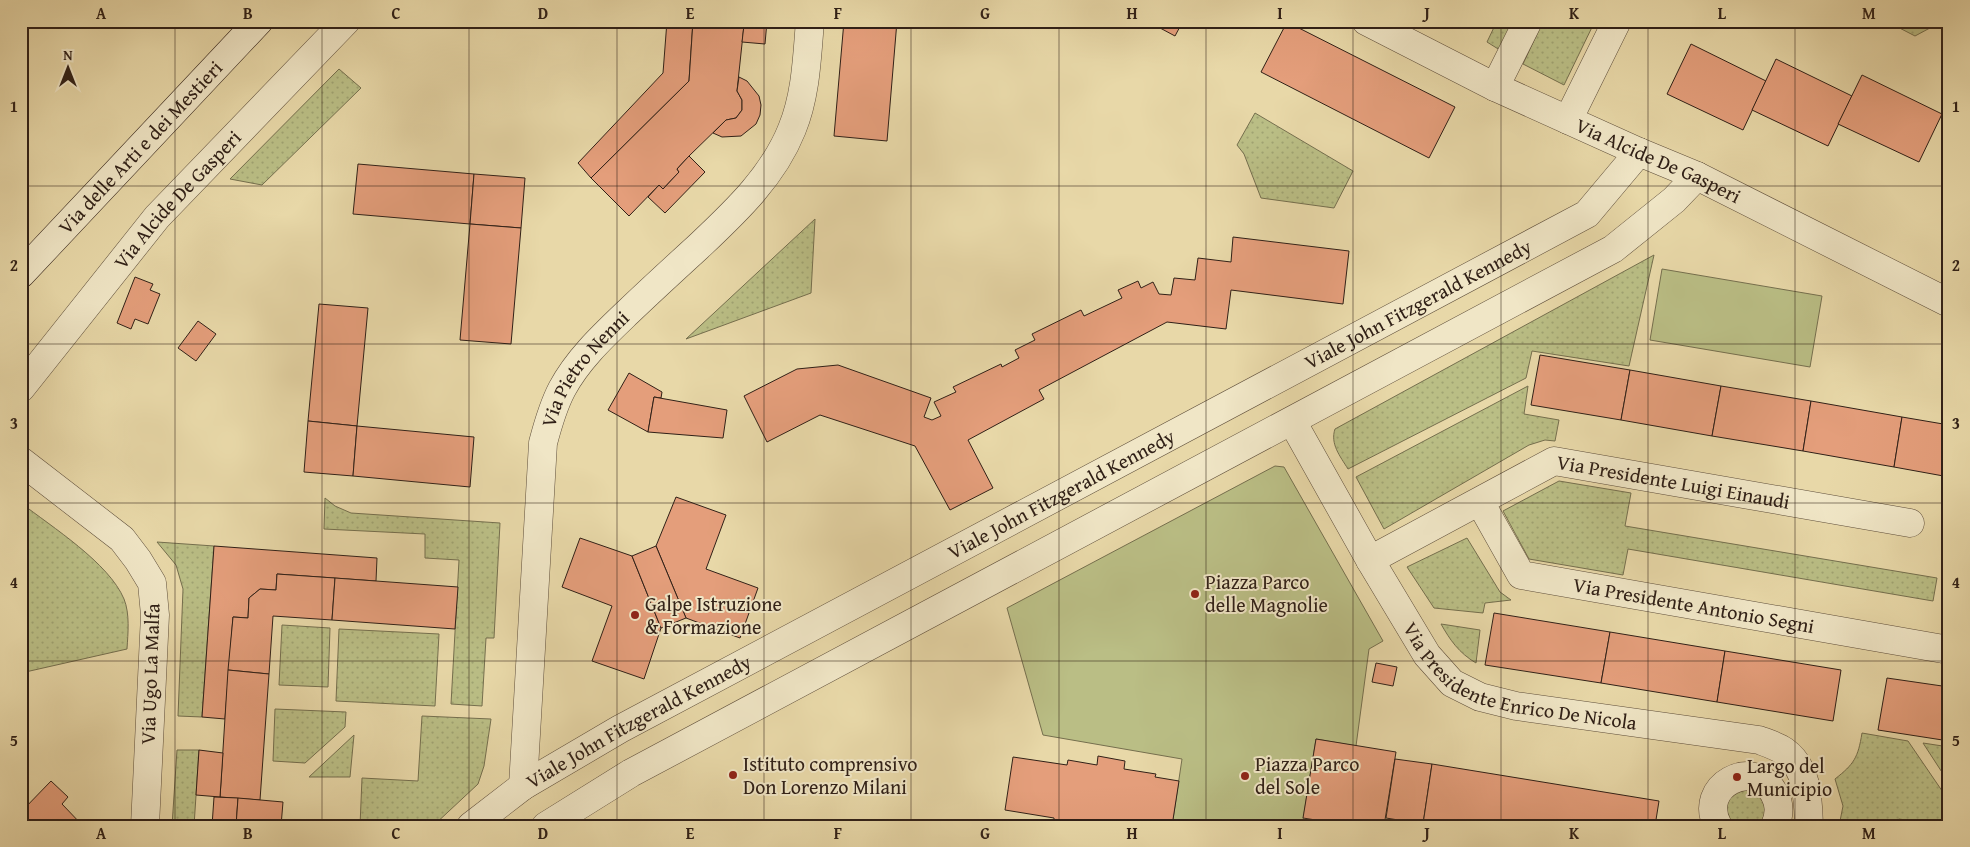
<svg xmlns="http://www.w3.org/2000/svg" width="1970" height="847" viewBox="0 0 1970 847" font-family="'Gentium Book Plus',serif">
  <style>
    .grass { fill: url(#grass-dots); stroke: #756f4e }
    .park { fill: #babe85; stroke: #756f4e }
    .building { fill: #e49e7b; stroke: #302017 }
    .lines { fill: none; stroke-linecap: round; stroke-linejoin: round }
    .street-casing { stroke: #5e4e3b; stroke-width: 29 }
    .secondary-casing { stroke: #302017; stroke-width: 29 }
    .street { stroke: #f0e6c6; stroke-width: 28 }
    .secondary { stroke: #f0e6c6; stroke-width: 28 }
    .grid { fill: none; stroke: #302017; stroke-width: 1; stroke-opacity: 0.55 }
    .poi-dot { fill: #8f2418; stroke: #f0e6c6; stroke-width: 2 }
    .labels { text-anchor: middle; stroke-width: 4; stroke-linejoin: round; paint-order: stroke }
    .street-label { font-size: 20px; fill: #302017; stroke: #f0e6c6 }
    .poi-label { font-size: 20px; fill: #302017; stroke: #f0e6c6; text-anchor: start }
    .neatline { fill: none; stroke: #302017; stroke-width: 2 }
    .grid-label { font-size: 16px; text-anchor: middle; font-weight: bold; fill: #302017 }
  </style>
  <defs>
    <pattern id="grass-dots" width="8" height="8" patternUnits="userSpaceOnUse" patternTransform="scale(1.25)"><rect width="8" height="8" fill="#babe85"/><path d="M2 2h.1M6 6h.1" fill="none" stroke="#a0a372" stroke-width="1.8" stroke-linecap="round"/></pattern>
  </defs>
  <rect width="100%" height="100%" fill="#e8d8a8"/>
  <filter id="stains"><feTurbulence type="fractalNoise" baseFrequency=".004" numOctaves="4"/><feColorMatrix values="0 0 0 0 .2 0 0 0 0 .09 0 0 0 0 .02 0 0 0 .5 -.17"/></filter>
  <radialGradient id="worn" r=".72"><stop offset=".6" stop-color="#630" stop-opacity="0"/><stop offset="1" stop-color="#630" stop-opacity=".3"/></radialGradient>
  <g class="grass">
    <path d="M1497,21H1518L1503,52L1487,42Z"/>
    <path d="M1543,21H1595L1564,85L1523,64Z"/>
    <path d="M1886,21H1943L1915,36Z"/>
    <path d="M339,69L361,88L262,185L230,179Z"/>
    <path d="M1255,113L1353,171L1334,208L1261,198L1244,154L1237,145Z"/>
    <path d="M815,219L811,293L686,339Z"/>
    <path d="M1654,255L1629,366L1532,351L1526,378L1348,469C1340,456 1330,444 1335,429Z"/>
    <path d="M1528,386L1524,414L1559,420L1555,441L1545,440L1529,445L1384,529L1356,477Z"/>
    <path d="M1559,481L1631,493L1625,526L1937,578L1933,601L1628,549L1623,575L1529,559L1503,511Z"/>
    <path d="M325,498L335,506L351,513L500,523L494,638H486L482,706L451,704L459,560L425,558V534L324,529Z"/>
    <path d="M21,503C52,527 109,563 124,599C130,614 128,633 127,649L21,673Z"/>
    <path d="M1467,538L1500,592L1511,600L1485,603L1483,613L1434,608L1407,567Z"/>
    <path d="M157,542L214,546L202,717L178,716L183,589L176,565Z"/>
    <path d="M1441,624L1480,630L1476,663C1459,653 1450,640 1441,624Z"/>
    <path d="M282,625L330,628L328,687L279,685Z"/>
    <path d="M339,629L439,634L435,706L336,701Z"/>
    <path d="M275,709L346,712L345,727L305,763L273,761Z"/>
    <path d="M422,716L491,719L484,766L478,784L433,826H360L362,778L418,781Z"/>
    <path d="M1862,733L1908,741L1949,801L1947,826L1899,819L1889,826H1839L1843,806L1835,779C1854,764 1858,758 1862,733Z"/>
    <path d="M354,735L350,777H309Z"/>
    <path d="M1923,743L1949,747V783Z"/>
    <path d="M177,750H199L194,826H172Z"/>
    <path d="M1747,790C1765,797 1771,810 1758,826H1734C1716,813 1728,793 1747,790Z"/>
  </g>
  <g class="park">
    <path d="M1662,269L1822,296L1810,367L1650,340Z"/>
    <path d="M1275,466L1284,467L1383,641L1369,649L1356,746L1316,739L1302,826H1172L1182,759L1043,735L1007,608Z"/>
  </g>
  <g class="building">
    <path d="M667,21H693L689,81L591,178L578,163L663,73Z"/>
    <path d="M693,21H747V26L744,25L737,91L742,100V110L736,118L726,120L689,156L677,169L679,172L663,189L659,185L629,216L591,178L689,81Z"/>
    <path d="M747,21H767L765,44L742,42L744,25L747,26Z"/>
    <path d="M844,21H897L887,141L834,136Z"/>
    <path d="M1147,21H1183L1175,36Z"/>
    <path d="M1287,22L1455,107L1429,158L1261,72Z"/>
    <path d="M1691,44L1766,81L1743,130L1667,94Z"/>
    <path d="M1776,59L1852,96L1828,146L1752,110Z"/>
    <path d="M1862,75L1942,114L1919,162L1838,124Z"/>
    <path d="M739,77L747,81L759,96L761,105L760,115L756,124L741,136L722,137L713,133L726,120L736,118L742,110V100L737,91Z"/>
    <path d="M689,156L705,172L665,213L648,197L659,185L663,189L679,172L677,169Z"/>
    <path d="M358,164L474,174L470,224L353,214Z"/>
    <path d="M474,174L525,178L521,228L470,224Z"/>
    <path d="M470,224L521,228L511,344L460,340Z"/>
    <path d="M1233,237L1349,251L1343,304L1231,290L1226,329L1167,322L1039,390L1044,399L968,440L993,488L950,510L915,446L820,415L767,442L744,396L797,369L838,365L931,398L924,417L932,420L941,416L934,402L956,392L953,387L1001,364L1002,367L1019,358L1015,350L1035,340L1032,334L1081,310L1084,316L1122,298L1118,290L1138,281L1141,288L1153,282L1159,294L1171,295L1174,278L1195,280L1198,258L1231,262Z"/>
    <path d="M135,277L153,284L150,290L160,294L148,324L135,319L131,329L117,323Z"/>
    <path d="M319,304L368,308L357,426L308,421Z"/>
    <path d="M198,321L216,334L196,361L178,348Z"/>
    <path d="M1540,355L1630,370L1621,420L1531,405Z"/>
    <path d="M1630,370L1721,386L1712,436L1621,420Z"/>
    <path d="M629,373L662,392L661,398L654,397L648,432L608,410Z"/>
    <path d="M1721,386L1811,401L1803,451L1712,436Z"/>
    <path d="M654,397L727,410L723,438L648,432Z"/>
    <path d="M1811,401L1902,417L1894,467L1803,451Z"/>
    <path d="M1902,417L1949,425V477L1894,467Z"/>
    <path d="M308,421L357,426L353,476L304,472Z"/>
    <path d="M357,426L474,437L470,487L353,476Z"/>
    <path d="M676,497L726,515L706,569L758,588L740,638L686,618L656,546Z"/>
    <path d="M580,538L632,556L661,628L644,679L592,661L612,606L562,587Z"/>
    <path d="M214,546L377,558L376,581L277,574L276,590L260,589L249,598L248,618L233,617L225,719L202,717Z"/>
    <path d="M656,546L686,618L661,628L632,556Z"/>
    <path d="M277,574L335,578L332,620L273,616L269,674L228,670L233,617L248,618L249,598L260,589L276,590Z"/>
    <path d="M335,578L458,587L455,629L332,620Z"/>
    <path d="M1494,613L1610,632L1601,683L1485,665Z"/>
    <path d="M1610,632L1725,651L1717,702L1601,683Z"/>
    <path d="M1725,651L1841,670L1833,721L1717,702Z"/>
    <path d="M1376,663L1397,667L1393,686L1372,682Z"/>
    <path d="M228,670L269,674L260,800L220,797Z"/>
    <path d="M1887,678L1949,687V741L1878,730Z"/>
    <path d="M1316,739L1396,752L1384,826H1354L1303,818Z"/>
    <path d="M199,750L223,753L220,797L196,795Z"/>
    <path d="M1098,756L1125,761L1124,769L1156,774L1155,777L1179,781L1172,826H1076L1054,822V818L1005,810L1013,757L1067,765L1068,760L1097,765Z"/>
    <path d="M1395,759L1432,764L1423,824L1386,818Z"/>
    <path d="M1432,764L1659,801L1655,826H1435L1423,824Z"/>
    <path d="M51,781L68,797L62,804L83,826H21V812Z"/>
    <path d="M214,797L238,798L236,826H212Z"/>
    <path d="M238,798L283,802L281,826H236Z"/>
  </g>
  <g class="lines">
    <g class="street-casing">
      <g id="street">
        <path id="s1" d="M1366,21L1495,87L1639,152L1697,176L1949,303"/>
        <path d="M1495,87L1528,21"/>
        <path d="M1568,120L1617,21"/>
        <path id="s2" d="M21,388L157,217L346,21"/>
        <path id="s3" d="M1292,421L1370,560L1427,655L1452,683L1480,697L1516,706L1759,740C1767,743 1777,746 1784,751C1808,768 1808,799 1809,826"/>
        <path d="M21,461L122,539L138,560L152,583L155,615L145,826"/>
        <path id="s4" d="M1480,502L1521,575L1949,650"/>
        <path id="s5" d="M1370,560L1554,461L1910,523"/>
        <path id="s6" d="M523,786L543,443C548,424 553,406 562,389C578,359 604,335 628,312C651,290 675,268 698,247C734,213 773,177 792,129C806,95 807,57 810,21"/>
        <path id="s7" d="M471,826L523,786L620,729L1587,214L1639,152"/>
        <path d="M546,826L631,773L1613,249L1674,200L1697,176"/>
        <path d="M1718,826C1696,786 1754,756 1774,793C1780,804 1780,814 1775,826"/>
      </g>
    </g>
    <g class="secondary-casing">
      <g id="secondary">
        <path id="s8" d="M21,274L259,21"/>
      </g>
    </g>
    <use href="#street" class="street"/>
    <use href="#secondary" class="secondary"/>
  </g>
  <path class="grid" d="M175,21V826M322,21V826M469,21V826M617,21V826M764,21V826M911,21V826M1059,21V826M1206,21V826M1353,21V826M1501,21V826M1648,21V826M1795,21V826M21,186H1949M21,344H1949M21,503H1949M21,661H1949"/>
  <g class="poi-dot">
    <circle cx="1195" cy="594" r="5"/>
    <circle cx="635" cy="615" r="5"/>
    <circle cx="733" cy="775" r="5"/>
    <circle cx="1245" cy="776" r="5"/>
    <circle cx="1737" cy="777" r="5"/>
  </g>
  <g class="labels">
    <g class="street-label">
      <text dy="7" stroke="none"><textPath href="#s8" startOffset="174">Via delle Arti e dei Mestieri</textPath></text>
      <text dy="7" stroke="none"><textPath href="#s1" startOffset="324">Via Alcide De Gasperi</textPath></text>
      <text dy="7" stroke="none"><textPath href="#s2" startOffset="245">Via Alcide De Gasperi</textPath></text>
      <text dy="7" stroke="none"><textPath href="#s7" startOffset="1082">Viale John Fitzgerald Kennedy</textPath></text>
      <text dy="7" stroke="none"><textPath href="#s6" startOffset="430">Via Pietro Nenni</textPath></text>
      <text dy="7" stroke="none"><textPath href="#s5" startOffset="330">Via Presidente Luigi Einaudi</textPath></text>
      <text dy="7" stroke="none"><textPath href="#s7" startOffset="678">Viale John Fitzgerald Kennedy</textPath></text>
      <text dy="7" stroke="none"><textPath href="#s4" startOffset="259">Via Presidente Antonio Segni</textPath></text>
      <text dy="7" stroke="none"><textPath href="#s3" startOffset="366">Via Presidente Enrico De Nicola</textPath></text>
      <text transform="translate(150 674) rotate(-88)" y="7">Via Ugo La Malfa</text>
      <text dy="7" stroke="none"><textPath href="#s7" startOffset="198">Viale John Fitzgerald Kennedy</textPath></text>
    </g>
    <g class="poi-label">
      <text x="1205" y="589">Piazza Parco<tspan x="1205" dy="23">delle Magnolie</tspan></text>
      <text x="645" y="611">Galpe Istruzione<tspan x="645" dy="23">&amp; Formazione</tspan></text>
      <text x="743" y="771">Istituto comprensivo<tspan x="743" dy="23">Don Lorenzo Milani</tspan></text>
      <text x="1255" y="771">Piazza Parco<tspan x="1255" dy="23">del Sole</tspan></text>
      <text x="1747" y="773">Largo del<tspan x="1747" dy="23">Municipio</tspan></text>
    </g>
  </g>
  <rect width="1970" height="847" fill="none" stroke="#e8d8a8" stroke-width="55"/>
  <g transform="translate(68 68)" stroke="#f0e6c6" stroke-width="4" paint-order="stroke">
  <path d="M0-4L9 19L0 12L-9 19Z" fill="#302017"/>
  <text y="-8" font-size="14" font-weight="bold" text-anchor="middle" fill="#302017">N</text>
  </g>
  <rect x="28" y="28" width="1914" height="792" class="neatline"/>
  <g class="grid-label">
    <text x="101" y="19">A</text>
    <text x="248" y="19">B</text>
    <text x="396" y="19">C</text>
    <text x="543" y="19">D</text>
    <text x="690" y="19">E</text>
    <text x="838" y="19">F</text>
    <text x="985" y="19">G</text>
    <text x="1132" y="19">H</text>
    <text x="1280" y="19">I</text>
    <text x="1427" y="19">J</text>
    <text x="1574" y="19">K</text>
    <text x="1722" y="19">L</text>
    <text x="1869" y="19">M</text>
    <text x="14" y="112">1</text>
    <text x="1956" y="112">1</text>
    <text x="14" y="271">2</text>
    <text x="1956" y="271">2</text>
    <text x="14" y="429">3</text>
    <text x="1956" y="429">3</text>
    <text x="14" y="588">4</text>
    <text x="1956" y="588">4</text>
    <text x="14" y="746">5</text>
    <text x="1956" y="746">5</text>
    <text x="101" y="839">A</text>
    <text x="248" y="839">B</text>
    <text x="396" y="839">C</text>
    <text x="543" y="839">D</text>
    <text x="690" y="839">E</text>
    <text x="838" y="839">F</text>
    <text x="985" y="839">G</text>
    <text x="1132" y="839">H</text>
    <text x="1280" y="839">I</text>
    <text x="1427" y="839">J</text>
    <text x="1574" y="839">K</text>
    <text x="1722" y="839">L</text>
    <text x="1869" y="839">M</text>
  </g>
  <rect width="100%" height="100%" filter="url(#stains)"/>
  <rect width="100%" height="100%" fill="url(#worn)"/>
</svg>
